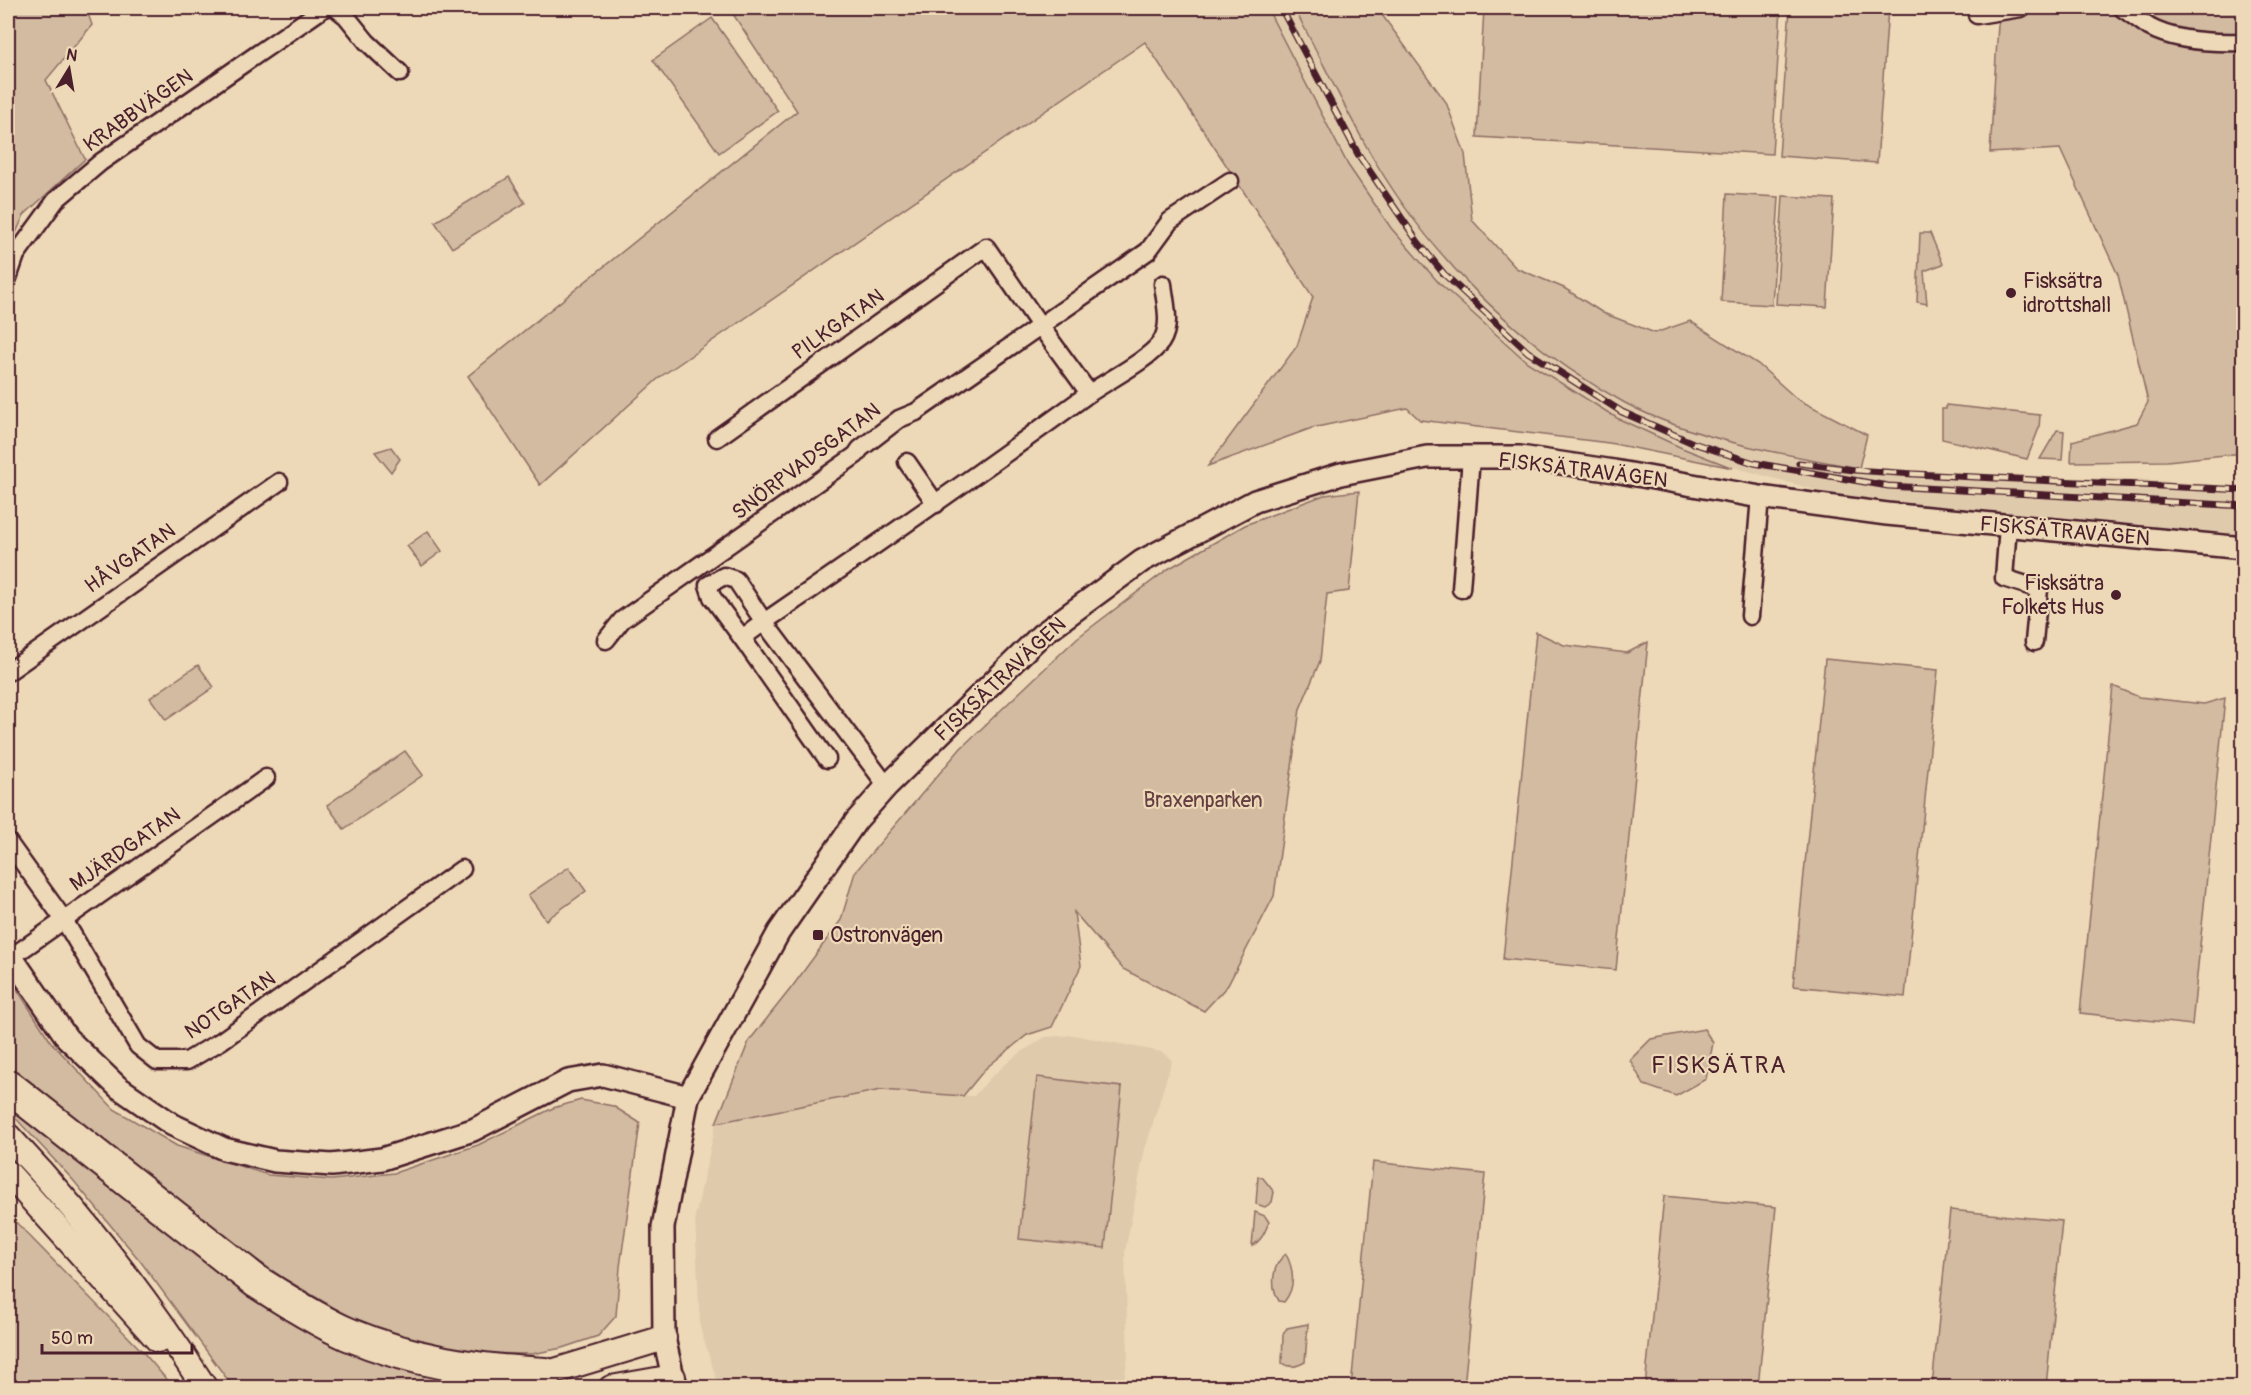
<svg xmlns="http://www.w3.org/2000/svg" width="2251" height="1395" viewBox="0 0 2251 1395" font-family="Pangolin,sans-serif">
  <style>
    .built { fill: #e0caac }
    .green { fill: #d2bba0; stroke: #8e6d66; stroke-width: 1.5 }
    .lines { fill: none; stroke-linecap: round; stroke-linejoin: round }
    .minor-casing { stroke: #4a1f2b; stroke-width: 21 }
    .tertiary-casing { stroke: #4a1f2b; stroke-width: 26 }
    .secondary-casing { stroke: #4a1f2b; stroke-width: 28 }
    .motorway-casing { stroke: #4a1f2b; stroke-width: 36 }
    .minor { stroke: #edd9b7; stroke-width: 16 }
    .tertiary { stroke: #edd9b7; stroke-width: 21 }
    .secondary { stroke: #edd9b7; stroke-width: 24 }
    .motorway { stroke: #edd9b7; stroke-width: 32 }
    .rail-casing { stroke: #4a1f2b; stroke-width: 7 }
    .rail { stroke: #edd9b7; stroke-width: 4.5; stroke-dasharray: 14; stroke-linecap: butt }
    .poi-dot { fill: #4a1f2b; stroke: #edd9b7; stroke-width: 2 }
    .labels { text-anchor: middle; stroke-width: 4.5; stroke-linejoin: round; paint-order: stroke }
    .street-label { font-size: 21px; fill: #4a1f2b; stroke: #edd9b7 }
    .poi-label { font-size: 21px; fill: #4a1f2b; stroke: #edd9b7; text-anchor: start }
    .park-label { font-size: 21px; fill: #653e42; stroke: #edd9b7 }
    .quarter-label { font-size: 24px; letter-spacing: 1.5px; fill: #4a1f2b; stroke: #edd9b7 }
  </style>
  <rect width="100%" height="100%" fill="#edd9b7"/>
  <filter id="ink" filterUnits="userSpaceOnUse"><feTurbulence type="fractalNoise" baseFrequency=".0167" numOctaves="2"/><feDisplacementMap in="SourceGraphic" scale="12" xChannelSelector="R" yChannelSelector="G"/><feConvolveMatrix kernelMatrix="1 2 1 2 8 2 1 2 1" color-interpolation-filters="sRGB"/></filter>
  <g filter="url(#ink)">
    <g class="built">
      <path d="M1267,8H1294L1366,146L1625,403L1678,425L1751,447L1787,456L1859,468L2040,477L2135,479L2243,487V536L1844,498L1733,467L1682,448L1617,417L1527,362L1439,283L1391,228L1348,165Z"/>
      <path d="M1074,1035L1162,1052L1172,1060L1144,1153L1125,1252L1128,1356L1123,1387H719L700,1328L695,1217L716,1123L881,1090L974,1096L990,1078L1014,1057L1045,1037Z"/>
    </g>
    <g class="green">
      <path d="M8,8H86L92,25L46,80L85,159L24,215L8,251Z"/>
      <path d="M729,8H1267L1348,165L1391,228L1439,283L1527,362L1617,418L1682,448L1733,468L1609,443L1420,420L1407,408L1312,428L1208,466L1297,346L1313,297L1145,42L660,377L540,485L468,376L797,111Z"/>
      <path d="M1294,8H1377L1446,102L1465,154L1472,220L1516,268L1564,288L1603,313L1655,333L1690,321L1758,364L1797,399L1867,435L1859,468C1785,455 1692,439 1625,403C1516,344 1425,252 1365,144C1340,99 1318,53 1294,8Z"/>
      <path d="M1484,8H1781L1772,154L1477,137Z"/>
      <path d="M1790,8H1888L1877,163L1779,156Z"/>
      <path d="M2004,8H2243V453L2167,461L2071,462L2072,441L2137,423L2148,402L2118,275L2060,149L1990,153L1998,25Z"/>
      <path d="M712,18L778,111L719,153L653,60Z"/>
      <path d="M509,177L525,203L452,248L435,222Z"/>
      <path d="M1727,194L1779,197L1772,305L1721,302Z"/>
      <path d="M1783,196L1834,199L1827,307L1776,304Z"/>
      <path d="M1920,233H1930L1943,264L1924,271L1927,304L1917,302Z"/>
      <path d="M1946,405L2040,415L2039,428L2027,459L1942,439V409H1946Z"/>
      <path d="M2057,430L2064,431L2062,460L2040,459Z"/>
      <path d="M391,447L400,459L391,472L375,452Z"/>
      <path d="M1359,491L1349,591L1327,594L1320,661L1300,709L1274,896L1228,985L1204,1011L1123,969L1074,912L1081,966L1052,1027L1027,1035L986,1068L963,1096L881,1090L716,1123L749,1041L792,987L841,920L855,872L961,748L1077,638L1168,569L1245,525L1324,495Z"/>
      <path d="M428,531L442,551L422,566L407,546Z"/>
      <path d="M1536,632L1564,645L1627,653L1648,642L1616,970L1503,959Z"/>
      <path d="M1825,659L1938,670L1905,997L1793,986Z"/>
      <path d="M198,665L214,687L166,720L150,698Z"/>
      <path d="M2113,686L2139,697L2204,704L2225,698L2192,1025L2080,1013Z"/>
      <path d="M405,751L423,775L344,829L327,805Z"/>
      <path d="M569,867L586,891L546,920L528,895Z"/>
      <path d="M8,975L51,1042L114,1109L177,1146L268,1175L332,1180L394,1173L478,1145L553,1108L581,1100L613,1106L640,1123L620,1267L616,1316L598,1336L562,1348L532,1354L473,1353L403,1335L351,1318L285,1279L209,1228L8,1069Z"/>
      <path d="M1704,1029L1713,1043L1706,1079L1676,1096L1644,1085L1630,1060L1651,1039Z"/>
      <path d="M1037,1077L1122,1087L1105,1248L1019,1239Z"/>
      <path d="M8,1106L79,1159L378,1360L422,1375L474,1382L444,1388L233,1387L141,1262L73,1180L8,1110Z"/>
      <path d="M1373,1162L1485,1174L1464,1387H1351Z"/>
      <path d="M1258,1176L1263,1178L1274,1192L1272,1202L1265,1207L1256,1204Z"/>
      <path d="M1664,1196L1776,1207L1758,1387H1645Z"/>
      <path d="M1950,1210L2062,1221L2046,1387H1932Z"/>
      <path d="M1255,1212L1265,1216L1269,1222C1265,1232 1262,1240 1252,1246Z"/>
      <path d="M8,1214L143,1352L173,1387L18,1388L8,1384Z"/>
      <path d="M1286,1254C1294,1270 1296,1287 1284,1302L1279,1301C1270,1286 1272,1264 1286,1254Z"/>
      <path d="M1308,1324L1305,1362C1296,1367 1291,1368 1282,1363L1283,1334L1287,1328Z"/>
    </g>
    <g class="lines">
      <g class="minor-casing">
        <g id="minor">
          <path d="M336,8L346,16L367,42L400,73"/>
          <path d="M2122,8C2131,14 2140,21 2149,27C2176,42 2214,43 2244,42"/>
          <path d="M1977,15L2021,8"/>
          <path d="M8,278L16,255L56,200L101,162L324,8"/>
          <path d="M717,438L986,247L1041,327L1089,393"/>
          <path d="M907,462L936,504"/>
          <path d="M2008,526L2004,578L2039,589L2034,642"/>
          <path d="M1461,589L1471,457"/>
          <path d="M1750,616L1760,497"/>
          <path d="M742,638L827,759"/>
          <path d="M606,640L622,620L856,455L860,449L899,419L916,412L1148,251L1170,221L1230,181"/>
          <path d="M8,672L279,482"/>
          <path d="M887,786L764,622L736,580L724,576L708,585L712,597L742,638L764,622C872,548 978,474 1084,397C1104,382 1148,361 1161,342C1172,325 1165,303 1163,284"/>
          <path d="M8,842L64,920L138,1046L157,1061H187L221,1041L462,869"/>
          <path d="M10,958L266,778"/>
        </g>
      </g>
      <g class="tertiary-casing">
        <g id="tertiary">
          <path d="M8,952L67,1038L118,1087L173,1125L224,1149L275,1161L332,1165L382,1159L473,1130L568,1081L603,1075L688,1097"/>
          <path d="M678,1388L673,1377L664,1338L663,1227L688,1097L779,932L856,821L887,786L1041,635L1142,561L1255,501L1341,474L1427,457H1520L1614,471L1760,497L1887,514L2244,548"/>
        </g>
      </g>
      <g class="secondary-casing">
        <g id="secondary">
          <path d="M8,1136C82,1214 146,1297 205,1388"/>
          <path d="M8,1173L158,1340"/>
          <path d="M486,1388L545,1374L664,1338"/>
          <path d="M611,1388L673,1377"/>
        </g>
      </g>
      <g class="motorway-casing">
        <path id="motorway" d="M8,1086L257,1282C286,1300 316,1320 348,1334C412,1361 477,1371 545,1374"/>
      </g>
      <use href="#minor" class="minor"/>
      <use href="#tertiary" class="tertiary"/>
      <use href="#secondary" class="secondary"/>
      <use href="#motorway" class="motorway"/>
      <g class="rail-casing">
        <g id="rail">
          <path d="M1281,8L1358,154L1418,242L1444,274L1528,352L1622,412L1693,443L1754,463L1888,486L2244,506"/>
          <path d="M1799,463L1854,470L1914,474L2244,490"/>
        </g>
      </g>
      <use href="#rail" class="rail"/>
    </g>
  </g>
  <g class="poi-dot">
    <circle cx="2011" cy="293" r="6"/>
    <circle cx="2116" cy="595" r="6"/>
    <rect x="812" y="929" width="12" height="12" rx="3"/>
  </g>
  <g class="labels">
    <g class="street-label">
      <text transform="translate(138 110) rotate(-35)" y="7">KRABBVÄGEN</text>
      <text transform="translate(838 324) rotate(-35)" y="7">PILKGATAN</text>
      <text transform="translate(806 461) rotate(-37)" y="7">SNÖRPVADSGATAN</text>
      <text transform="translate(1583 470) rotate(7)" y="7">FISKSÄTRAVÄGEN</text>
      <text transform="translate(2065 531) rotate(5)" y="7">FISKSÄTRAVÄGEN</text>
      <text transform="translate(130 558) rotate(-35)" y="7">HÅVGATAN</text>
      <text transform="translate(1000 679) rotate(-43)" y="7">FISKSÄTRAVÄGEN</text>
      <text transform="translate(125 849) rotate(-35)" y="7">MJÄRDGATAN</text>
      <text transform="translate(230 1005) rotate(-34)" y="7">NOTGATAN</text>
    </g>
    <g class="poi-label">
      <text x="2023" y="288">Fisksätra<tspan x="2023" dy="24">idrottshall</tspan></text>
      <text x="2104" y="590" text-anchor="end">Fisksätra<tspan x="2104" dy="24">Folkets Hus</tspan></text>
      <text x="830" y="942">Ostronvägen</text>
    </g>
    <g class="park-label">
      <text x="1203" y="807">Braxenparken</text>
    </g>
    <g class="quarter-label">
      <text x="1719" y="1073">FISKSÄTRA</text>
    </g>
  </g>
  <rect width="2251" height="1395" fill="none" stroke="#edd9b7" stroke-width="30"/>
  <rect x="15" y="15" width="2221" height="1365" fill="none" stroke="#4a1f2b" stroke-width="2" filter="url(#ink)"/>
  <g transform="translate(69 69) rotate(11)" stroke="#edd9b7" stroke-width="4.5" paint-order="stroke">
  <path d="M0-4.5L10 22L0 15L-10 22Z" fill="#4a1f2b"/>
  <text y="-9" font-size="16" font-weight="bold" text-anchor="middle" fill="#4a1f2b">N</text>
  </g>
  <path d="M42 1344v9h150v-9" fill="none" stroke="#4a1f2b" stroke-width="3"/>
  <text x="51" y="1344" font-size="18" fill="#4a1f2b" stroke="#edd9b7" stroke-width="4.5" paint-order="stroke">50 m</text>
</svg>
